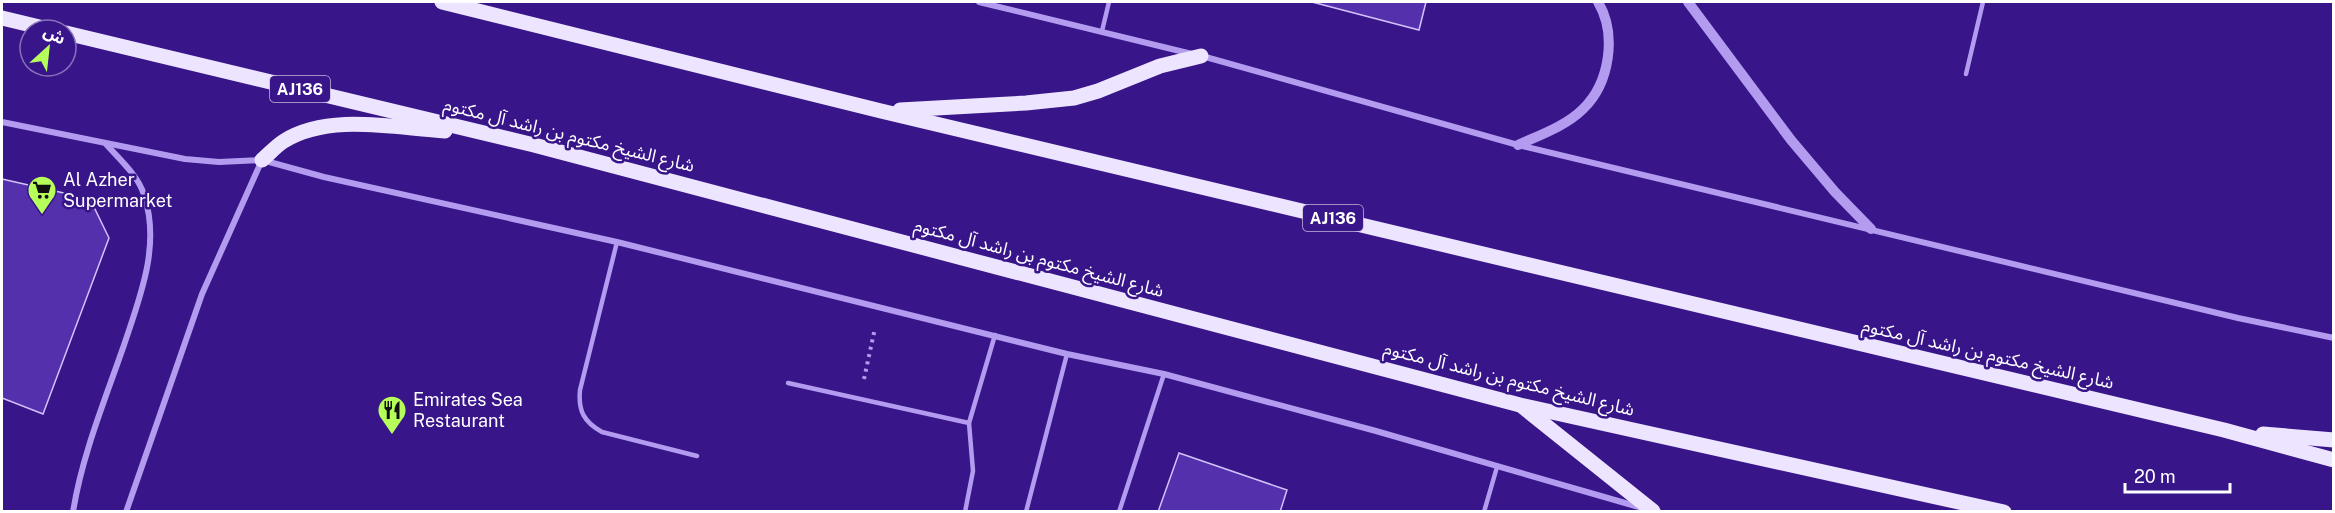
<svg xmlns="http://www.w3.org/2000/svg" width="2335" height="513" viewBox="0 0 2335 513" font-family="'Public Sans','Noto Sans Arabic',sans-serif">
  <style>
    .building { fill: #5430ad; stroke: #d2c2fb; stroke-width: 1.5 }
    .lines { fill: none; stroke-linecap: round; stroke-linejoin: round }
    .path { stroke: #b39cef; stroke-width: 4; stroke-dasharray: 3 4.5; stroke-linecap: butt }
    .service { stroke: #b39cef; stroke-width: 4.5 }
    .minor { stroke: #b39cef; stroke-width: 6 }
    .tertiary { stroke: #b39cef; stroke-width: 10 }
    .primary { stroke: #ede4ff; stroke-width: 15 }
    .labels { text-anchor: middle; stroke-width: 5; stroke-linejoin: round; paint-order: stroke }
    .shield { fill: #381589; stroke: #c3b9dc; stroke-width: 1.5 }
    .shield-label { font-size: 16px; font-weight: bold; fill: #fff }
    .street-label { font-size: 18px; fill: #fff; stroke: #381589 }
    .poi-label { font-size: 18px; fill: #fff; stroke: #381589; text-anchor: start }
  </style>
  <rect width="100%" height="100%" fill="#381589"/>
  <g class="building">
    <path d="M1312,2H1426L1419,30Z"/>
    <path d="M2,179L90,199L109,238L43,414L2,398Z"/>
    <path d="M1179,453L1287,490L1280,512H1158Z"/>
  </g>
  <g class="lines">
    <path class="path" d="M864,379L875,328"/>
    <g class="service">
      <path d="M1102,31L1109,2"/>
      <path d="M1966,74L1983,2"/>
      <path d="M617,242L580,390C578,411 584,422 602,432L697,456"/>
      <path d="M788,383L969,423"/>
      <path d="M965,512L973,471L969,423L995,335"/>
      <path d="M1026,512L1067,354"/>
      <path d="M1119,512L1164,374"/>
      <path d="M1484,512L1497,467"/>
    </g>
    <g class="minor">
      <path d="M979,2L1192,54"/>
      <path d="M1202,56L1518,145L2238,318L2334,338"/>
      <path d="M2,122L185,159L219,162L262,160L324,177L617,242L1067,354L1164,374L1376,431L1639,507"/>
      <path d="M73,512C82,455 105,400 124,345C140,297 161,245 144,195C138,175 119,159 106,144"/>
      <path d="M126,512L202,294L262,160"/>
    </g>
    <g class="tertiary">
      <path d="M1688,2L1791,140L1835,192L1871,229"/>
      <path d="M1518,145C1540,135 1566,126 1583,109C1610,83 1617,34 1598,2"/>
    </g>
    <g class="primary">
      <path d="M442,2L881,111L2224,430L2334,460"/>
      <path d="M2,18L52,30"/>
      <path d="M66,33L534,145L1520,405L2004,512"/>
      <path d="M900,110L1026,103L1074,98L1098,91L1160,66L1201,56"/>
      <path d="M262,160C269,154 276,146 284,141C329,113 394,128 445,131"/>
      <path d="M1523,407L1653,511"/>
      <path d="M2263,434L2334,440"/>
    </g>
  </g>
  <defs>
    <g id="supermarket-pin" transform="scale(1.5)"><path d="M0 17L-7.5 6A9.5 9.5 0 1 1 7.5 6Z" fill="#b6ff5a" stroke="#381589"/><path d="M-6-5.5h2.5l.6 2H6L4.5 2H-2.5L-4.4-4H-6ZM-1.5 3.2a1.3 1.3 0 1 0 .1 0ZM3 3.2a1.3 1.3 0 1 0 .1 0Z" fill="#111"/></g>
    <g id="restaurant-pin" transform="scale(1.5)"><path d="M0 17L-7.5 6A9.5 9.5 0 1 1 7.5 6Z" fill="#b6ff5a" stroke="#381589"/><path d="M-5-6h1v4h1v-4h1v4h1v-4h1v5L-1.5 .5V6h-2V.5L-5-1ZM5-6V6H3V1.5H1.5Q1.5-4 5-6Z" fill="#111"/></g>
  </defs>
  <g fill-rule="evenodd">
    <use href="#supermarket-pin" x="42" y="190"/>
    <use href="#restaurant-pin" x="392" y="410"/>
  </g>
  <g class="labels">
    <g class="shield">
      <rect x="270" y="76" width="60" height="26" rx="4.5"/>
      <rect x="1303" y="205" width="60" height="26" rx="4.5"/>
    </g>
    <g class="shield-label">
      <text x="300" y="95">AJ136</text>
      <text x="1333" y="224">AJ136</text>
    </g>
    <g class="street-label">
      <text transform="translate(569 135) rotate(14)" y="6">شارع الشيخ مكتوم بن راشد آل مكتوم</text>
      <text transform="translate(1039 258) rotate(15)" y="6">شارع الشيخ مكتوم بن راشد آل مكتوم</text>
      <text transform="translate(1988 354) rotate(13)" y="6">شارع الشيخ مكتوم بن راشد آل مكتوم</text>
      <text transform="translate(1509 379) rotate(14)" y="6">شارع الشيخ مكتوم بن راشد آل مكتوم</text>
    </g>
    <g class="poi-label">
      <text x="63" y="186">Al Azher<tspan x="63" dy="21">Supermarket</tspan></text>
      <text x="413" y="406">Emirates Sea<tspan x="413" dy="21">Restaurant</tspan></text>
    </g>
  </g>
  <rect width="2335" height="513" fill="none" stroke="#ffffff" stroke-width="6"/>
  <g transform="translate(48 48) rotate(27)"><circle r="28" fill="#381589" stroke="#8873b8" stroke-width="1.5"/>
  <path d="M0-4.5L10 22L0 15L-10 22Z" fill="#b6ff5a"/>
  <text y="-9" font-size="16" font-weight="bold" text-anchor="middle" fill="#ffffff">ش</text>
  </g>
  <path d="M2125 483v9h105v-9" fill="none" stroke="#ffffff" stroke-width="3"/>
  <text x="2134" y="483" font-size="18" fill="#ffffff" stroke="#381589" stroke-width="4.5" paint-order="stroke">20 m</text>
</svg>
